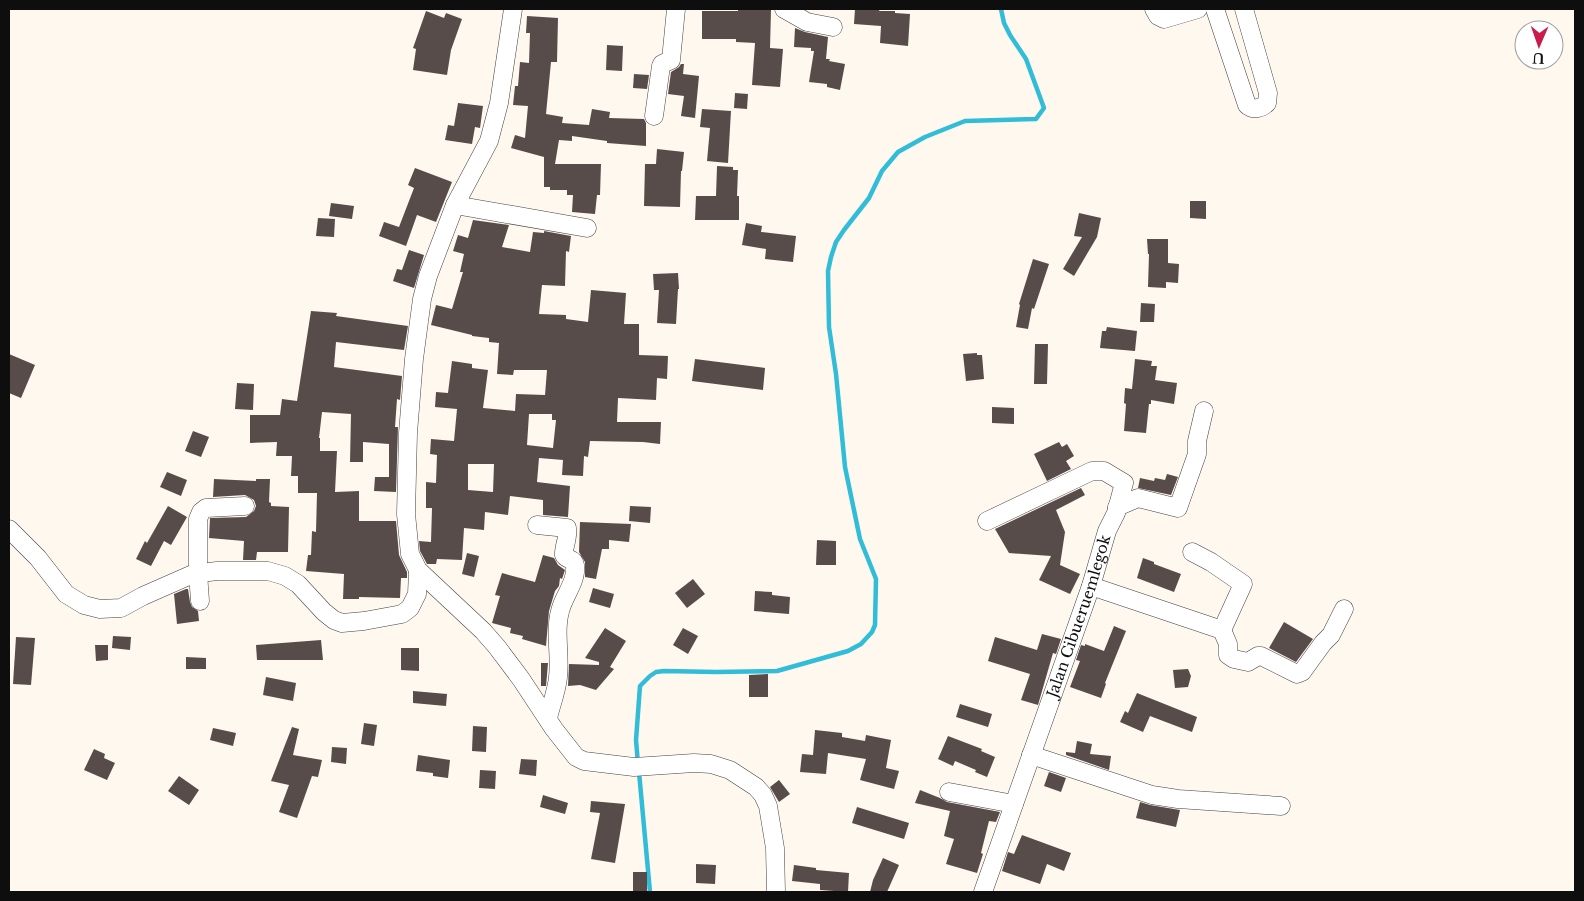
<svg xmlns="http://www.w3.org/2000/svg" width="1584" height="901" viewBox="0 0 1584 901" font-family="'Libre Baskerville',serif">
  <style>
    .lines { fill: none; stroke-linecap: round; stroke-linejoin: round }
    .stream { stroke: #31bdd7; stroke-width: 4.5 }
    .building { fill: #584c4a; fill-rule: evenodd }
    .minor-casing { stroke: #414141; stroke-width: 19 }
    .minor { stroke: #fff; stroke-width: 18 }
    .labels { text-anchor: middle; stroke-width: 5; stroke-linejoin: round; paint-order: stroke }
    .street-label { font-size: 15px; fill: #0e0e0e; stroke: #fff }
  </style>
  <rect width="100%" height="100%" fill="#fff8ef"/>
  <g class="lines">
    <g class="stream">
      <path d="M638,764L636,740L640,686L650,676L656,672L664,671L716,672L777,671L848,651L861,644L872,632L875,625L876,579L860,539L845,467L836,374L829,327L828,271L831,257L836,242L844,230L869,198L882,171L898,152L925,137L965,121L1036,119L1044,108L1026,59L1010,35L1004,23L1001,9"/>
      <path d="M639,772L650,892"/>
    </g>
  </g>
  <g class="building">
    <path d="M738,9L771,10L770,48L783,49L780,87L752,85L755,43L736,42V39H702V11H738Z"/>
    <path d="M855,9H880L879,11H895V13L910,14L908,46L880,43L881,26L854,24Z"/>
    <path d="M426,11L444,18L446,13L462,19L451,50L447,75L413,70L416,49L413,48Z"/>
    <path d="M527,16L558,18L557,62H551L546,114L563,117L562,123L589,125L592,109L610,112L609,118L644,119L646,123V146L607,143V141L572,136V141L559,140L555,164H601L600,195H597L595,214L572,212L573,195H567V190H550V187H544V157L511,148L515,135L525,138L528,106L513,105L515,86H518L520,62L529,63L530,33H526Z"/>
    <path d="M795,28L805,32L828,37L826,59H830L829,61L845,64L840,90L827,87V84L809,82L814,51H811V48L794,47Z"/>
    <path d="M607,45L623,46L622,71L606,70Z"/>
    <path d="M681,64H684L683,74L699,76L695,118L681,116L684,96L668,94L671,72L679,67Z"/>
    <path d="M634,74L649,75L647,89L633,88Z"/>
    <path d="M735,93L748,94L747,109L734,108Z"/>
    <path d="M458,103L483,106L480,128L475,127L472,144L445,140L448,125L454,126Z"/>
    <path d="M702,109L731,111L728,163L707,161L710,128L700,127Z"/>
    <path d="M657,149L684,152L682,171H681L680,207L644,206L645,164H656Z"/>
    <path d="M717,166L733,167V170H738L737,196H739V220H695L696,196H716Z"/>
    <path d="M415,168L452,182L436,222L417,215L406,246L379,236L384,222L399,227L414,188L408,185Z"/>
    <path d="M1190,201H1206V219L1190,218Z"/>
    <path d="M331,203L354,206L352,219L329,216Z"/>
    <path d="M1079,213L1101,218L1097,237L1074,276L1063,269L1082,237L1074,236Z"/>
    <path d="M318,218L335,219L334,237L316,236Z"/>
    <path d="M473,220L509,225L502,247L530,252L533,232L544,233V231L571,236L569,252L566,251L565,286L542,285L539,314L566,315V319L588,322L591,290L626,293L624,324H639V355L668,356L667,379L657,378L656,400L618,398L617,422H661L660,444L643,442L590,441L588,457L584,456L583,476L562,475L563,460L539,458L537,482L570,486L568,517L543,515V500L510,496L508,515L485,512L484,530L464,528L462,560L437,559L436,564H427L420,551L419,541L431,542L432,508H426V482L436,483L437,455L430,454L431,439L454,441L457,409L435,407L436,392L448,393L452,361L472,364V368L488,370L483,408L515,411L516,394L545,395L547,370H514L513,375L497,374L499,343L489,342V338L472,336V335L431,325L436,305L452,309L463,272H460L464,254L453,251L458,235L468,238ZM529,414H552V420H556L553,448L527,445ZM468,464H494L493,492L468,490Z"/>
    <path d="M746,223L762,226L761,232L796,236L793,262L765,259L766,249L742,245Z"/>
    <path d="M1147,239H1168V263L1179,264L1178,283L1166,282V288L1148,287L1149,254H1148Z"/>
    <path d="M409,250L424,255L414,288L393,281L397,269L402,270Z"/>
    <path d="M1033,259L1049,264L1034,309L1032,308L1028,329L1016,327L1020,305L1019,304Z"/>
    <path d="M678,273L679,289H678L676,324L657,323L659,290H654L653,274Z"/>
    <path d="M1141,303L1155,304L1154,322H1140Z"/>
    <path d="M311,311L337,313L336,316L408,326L404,350L336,342L334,367L402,376L400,400L397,399L395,427H398L396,492L374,491L375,477H389V444L363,442V462H350L351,414L322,412L319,438H320V451H337L335,492L359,491V521H396L399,555L407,572V578H401L400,598L359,597V599H343L344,574L306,571L308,555H311L312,531L316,532L317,493H298V476H291L292,456H276L277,442L250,443V415H280L282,399L297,401Z"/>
    <path d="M1107,327L1137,331L1135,351L1100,348L1102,331H1106Z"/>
    <path d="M1035,344H1048L1047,384H1034Z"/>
    <path d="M977,353V355H982L984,379L966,381L963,354Z"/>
    <path d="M9,354L35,365L21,398L9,393Z"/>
    <path d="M695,359L765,368L763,390L692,381Z"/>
    <path d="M1135,359L1152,361L1151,366H1157L1155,380L1177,383L1174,404L1151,400V404H1149L1146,433L1124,431L1126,404L1124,403L1125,388L1132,389Z"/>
    <path d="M237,383L254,384L253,410L235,409Z"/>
    <path d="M992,407L1014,408V424L992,423Z"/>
    <path d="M193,431L209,437L201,457L185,451Z"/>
    <path d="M1059,442L1062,447L1067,444L1074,456L1066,461L1071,469L1047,481L1034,454Z"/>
    <path d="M167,472L187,480L181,496L160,487Z"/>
    <path d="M1167,474L1178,477L1171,495L1138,488L1140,478L1154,481L1155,478L1165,480Z"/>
    <path d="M214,479L256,481V479H270L269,502L271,503V506L289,507L288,552H257L256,560H243L244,541L209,538L210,518L246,517L254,511L256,506L254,500L245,495L213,497Z"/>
    <path d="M1081,488L1085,495L1056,510L1065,532L1060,565L1080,574L1070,594L1039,580L1051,556L1009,553L995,529Z"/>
    <path d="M168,506L187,517L171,545L164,541L151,566L136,559L145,541L147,543Z"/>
    <path d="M630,506L651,507L650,523L629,521Z"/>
    <path d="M580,522L631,524L629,542L609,540V549H602L596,579L585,577V562L579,552Z"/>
    <path d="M817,540L836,541V565H816Z"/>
    <path d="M467,553L479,556L474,577L462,574Z"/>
    <path d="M543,555L554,558L558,565L565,570L562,579L560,578L559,586L555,591L549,611L546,646L522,639L523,636L510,633L511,628L492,623L500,596L495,595L502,573L535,582Z"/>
    <path d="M1143,558L1154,562V564L1181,574L1174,592L1137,578Z"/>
    <path d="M693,579L705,594L687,608L675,593Z"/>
    <path d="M593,588L614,594L610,608L589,602Z"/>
    <path d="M186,589H188L190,602L192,607L198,611L199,621L177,624L174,594Z"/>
    <path d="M755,591L772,592V595L790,597L789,614L754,611Z"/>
    <path d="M1284,622L1313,639L1296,662L1269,648Z"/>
    <path d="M1114,626L1126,631L1105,683L1106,684L1101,698L1070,687L1080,661L1076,660L1081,645L1085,646V644L1104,651Z"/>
    <path d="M605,628L626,641L610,667L614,669L596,690L580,685L568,686L569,664L599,665V662L585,658Z"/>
    <path d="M683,628L698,636L688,654L673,645Z"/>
    <path d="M1042,634L1061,639L1056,654L1053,653L1038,705L1021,700L1030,674L988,661L995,637L1037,650Z"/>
    <path d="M113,636L131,637L130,650L112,648Z"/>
    <path d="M16,637L35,638L31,685L13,684Z"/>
    <path d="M321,640L323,660H257L256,645Z"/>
    <path d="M95,645H108V660L96,661Z"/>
    <path d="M401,648H419V671L401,670Z"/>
    <path d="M186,657L206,658V669H186Z"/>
    <path d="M541,663H548L546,686H541Z"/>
    <path d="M1188,669L1191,676L1188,687L1175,688L1173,670Z"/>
    <path d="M768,674V697H749V675Z"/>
    <path d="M266,677L296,683L293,701L263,695Z"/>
    <path d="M413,691L447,694L446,706L413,703Z"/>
    <path d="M1137,693L1197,717L1192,732L1150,716L1143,732L1120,722L1125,711L1128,713Z"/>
    <path d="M960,704L992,714L988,727L956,717Z"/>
    <path d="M364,723L377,725L374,746L361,744Z"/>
    <path d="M473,726L487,727L486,752L472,751Z"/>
    <path d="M292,727L299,729L293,755L322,760L318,777L312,776L297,818L279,812L289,785L271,781Z"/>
    <path d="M213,728L236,733L233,746L210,740Z"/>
    <path d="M815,730L842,733V737L865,741L866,735L891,740L886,768L899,771L894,789L860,780L866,759L828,753L826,774L800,772L802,754L813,755Z"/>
    <path d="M948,736L982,749L981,751L995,757L987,777L975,772L976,770L955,761L953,766L938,759Z"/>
    <path d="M1077,741L1092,744L1090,754L1111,756L1109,770L1066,755V752L1075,753Z"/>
    <path d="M332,747L347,748L346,764L331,762Z"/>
    <path d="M94,749L105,754L104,758L115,763L107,780L84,770Z"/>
    <path d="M418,755L450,760L448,778L433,776V773L416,771Z"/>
    <path d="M521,759L537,760L536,776L519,774Z"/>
    <path d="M480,770L496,771L495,789L479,788Z"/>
    <path d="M1049,772L1066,778L1061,792L1044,786Z"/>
    <path d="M179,776L199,790L189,805L168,791Z"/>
    <path d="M779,780L790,794L779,802L770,787Z"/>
    <path d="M920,790L940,798L947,802L1000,812L996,822L989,821L981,853L983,854L977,873L946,864L954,839L944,836L950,811L915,803Z"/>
    <path d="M543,795L568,803L565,814L540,807Z"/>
    <path d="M591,801L625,804L615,863L591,859L600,813L590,812Z"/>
    <path d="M1140,802L1150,805L1180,810L1176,827L1136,818Z"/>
    <path d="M857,807L909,823L904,839L852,823Z"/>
    <path d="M1022,835L1071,853L1064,871L1047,864L1040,884L1002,871L1008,852L1014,854Z"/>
    <path d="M883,858L899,865L887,892H870L873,880Z"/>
    <path d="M696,864L716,865L715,884L696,883Z"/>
    <path d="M794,865L816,868V870L849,873L848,892L820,890V884L792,881Z"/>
    <rect x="633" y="872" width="14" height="20"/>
  </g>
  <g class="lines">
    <g class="minor-casing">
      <g id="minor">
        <path d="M513,9L499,103L489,141L455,205L428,276L422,299L414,359L408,433L406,514L410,554L418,570L483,631L497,647L521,679L554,729L576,757L584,761L634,767L694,763L711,764L730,770L756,787L763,795L768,806L775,848L776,892"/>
        <path d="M784,9L807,22L833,27"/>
        <path d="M1154,9L1158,16L1164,19L1198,9"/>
        <path d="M1215,9L1247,105C1253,111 1262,108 1267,103L1268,93L1244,9"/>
        <path d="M654,116L661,66L662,64L671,60L676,9"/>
        <path d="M455,205L587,228"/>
        <path d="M1117,507L1138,498L1178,508L1197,454V441L1204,411"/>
        <path d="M537,525L567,528C569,537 563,548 564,555C566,560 574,558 575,565C577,579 567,592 562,605C553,628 561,653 558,677C557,690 551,705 548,718"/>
        <path d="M9,529L38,558L66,594L84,605L100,609L121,608L143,596L193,574L217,571H268L285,576L298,584L324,612L334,620L342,623L364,621L402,614L410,608L417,594L418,570"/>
        <path d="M1192,552L1211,562L1243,584L1222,630"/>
        <path d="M1091,586L1222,630L1228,644V655L1234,659L1248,662L1258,656H1261L1297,674L1302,672L1323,643L1331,635L1344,609"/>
        <path d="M200,601L198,573V519L201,512L206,508L245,506"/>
        <path d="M1031,755L1152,795L1178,799L1281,806"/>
        <path d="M949,792L1014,804"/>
        <path id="s1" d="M983,892L1091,586L1107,531L1116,513L1124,483L1104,471H1092L987,521"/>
      </g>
    </g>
    <use href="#minor" class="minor"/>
  </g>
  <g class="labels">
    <g class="street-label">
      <text dy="5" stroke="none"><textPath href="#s1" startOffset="292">Jalan Cibueruemlegok</textPath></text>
    </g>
  </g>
  <rect width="1584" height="901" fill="none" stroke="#0e0e0e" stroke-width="20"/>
  <g transform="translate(1539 45) rotate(182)"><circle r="24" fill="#ffffff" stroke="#9f9f9f"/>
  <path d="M0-4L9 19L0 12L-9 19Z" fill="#c91c4d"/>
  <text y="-8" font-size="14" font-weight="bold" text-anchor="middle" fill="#0e0e0e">U</text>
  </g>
</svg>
